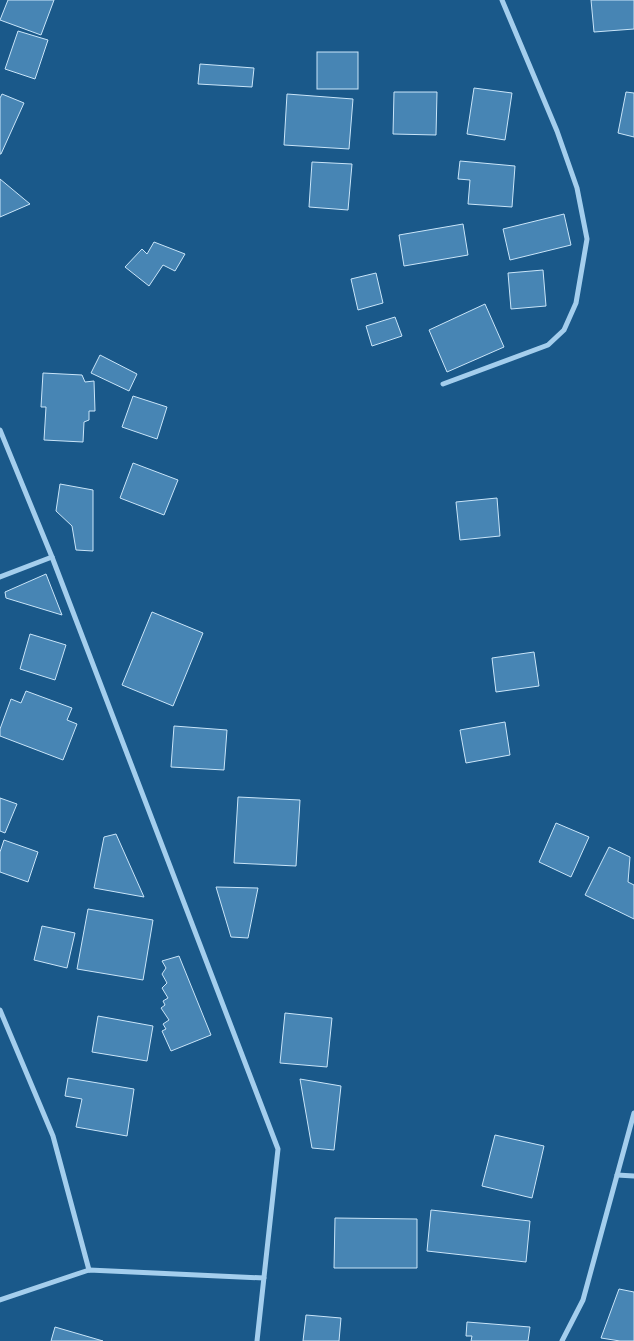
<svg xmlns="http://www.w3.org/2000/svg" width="634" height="1341" viewBox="0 0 634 1341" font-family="'Source Sans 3',sans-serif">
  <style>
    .building { fill: #4785b4; stroke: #c9e5f9 }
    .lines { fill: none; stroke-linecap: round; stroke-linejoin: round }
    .minor { stroke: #a4ceed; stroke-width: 5 }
  </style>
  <rect width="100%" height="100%" fill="#1a598a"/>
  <g class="building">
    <path d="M8,0H54L41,35L0,20Z"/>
    <path d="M591,0H634V29L594,32Z"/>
    <path d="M18,31L48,40L35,79L5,69Z"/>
    <rect x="317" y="52" width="41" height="37"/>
    <path d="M200,64L254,68L252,87L198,84Z"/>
    <path d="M474,88L512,93L505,140L467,134Z"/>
    <path d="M394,92H437L436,135L393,134Z"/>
    <path d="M626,92L634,93V137L618,133Z"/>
    <path d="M2,94L24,103L1,154H0V98Z"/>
    <path d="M287,94L353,99L349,149L284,145Z"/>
    <path d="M460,161L515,166L512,207L468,204L470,180L458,179Z"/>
    <path d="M312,162L352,164L348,210L309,207Z"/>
    <path d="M0,179L30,204L0,217Z"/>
    <path d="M564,214L571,245L510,260L503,229Z"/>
    <path d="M463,224L468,255L404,266L399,235Z"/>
    <path d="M154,242L185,254L175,271L163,265L149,286L125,267L142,249L147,254Z"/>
    <path d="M543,270L546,306L511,309L508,273Z"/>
    <path d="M376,273L383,303L358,310L351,279Z"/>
    <path d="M485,304L504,347L447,372L429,330Z"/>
    <path d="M395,317L402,336L372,346L366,326Z"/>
    <path d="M100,355L137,374L129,391L91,373Z"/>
    <path d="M43,373L82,375L85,382L94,381L95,411H89V420L84,422L83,442L44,440L46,407H41Z"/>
    <path d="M133,396L167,407L157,439L122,427Z"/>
    <path d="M133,463L178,480L164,515L120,498Z"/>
    <path d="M60,484L93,490V551L76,550L72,526L56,511Z"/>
    <path d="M497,498L500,536L460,540L456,502Z"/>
    <path d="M46,574L62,615L6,598L5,592Z"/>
    <path d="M152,612L203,633L173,706L122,685Z"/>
    <path d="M30,634L66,645L55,680L20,669Z"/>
    <path d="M534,652L539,686L496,692L492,658Z"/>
    <path d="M26,691L72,708L67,720L77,724L63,760L0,736V729L11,699L21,703Z"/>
    <path d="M505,722L510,755L466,763L460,730Z"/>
    <path d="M174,726L227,730L224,770L171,767Z"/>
    <path d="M238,797L300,800L296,866L234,863Z"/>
    <path d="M0,798L17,804L5,833L0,831Z"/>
    <path d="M556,823L589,837L571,877L539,862Z"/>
    <path d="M116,834L144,897L94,888L104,837Z"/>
    <path d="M4,840L38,852L28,882L0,872V852Z"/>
    <path d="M609,847L630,857L628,882L634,885V919L585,895Z"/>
    <path d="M216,887L258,888L248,938L231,937Z"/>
    <path d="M88,909L153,920L143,980L77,969Z"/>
    <path d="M42,926L75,933L67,968L34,960Z"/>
    <path d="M179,956L211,1035L171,1051L162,1031L166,1029L163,1024L169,1020L161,1008L165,1005L163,1001L168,998L162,988L167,983L162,974L166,968L162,961Z"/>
    <path d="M285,1013L332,1018L327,1067L280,1063Z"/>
    <path d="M98,1016L153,1026L147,1061L92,1052Z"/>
    <path d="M68,1078L134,1089L127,1136L76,1127L82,1099L65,1096Z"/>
    <path d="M300,1079L341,1086L334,1150L312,1148Z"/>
    <path d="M495,1135L544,1146L532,1198L482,1186Z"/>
    <path d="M431,1210L530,1221L526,1262L427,1251Z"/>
    <path d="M335,1218L417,1219V1268H334Z"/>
    <path d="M619,1289L634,1292V1341H620L601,1338Z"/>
    <path d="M306,1315L341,1318L339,1341H303Z"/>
    <path d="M467,1322L530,1327L528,1341H471L472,1336H466Z"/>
    <path d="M55,1327L103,1341H51Z"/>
  </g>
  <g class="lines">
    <g class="minor">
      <path d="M443,384L548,345L564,330L576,303L587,239L577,188L557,131L502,0"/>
      <path d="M0,430L52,557L278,1149L257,1341"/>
      <path d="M0,577L52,557"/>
      <path d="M0,1010L53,1136L89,1270"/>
      <path d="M617,1175L634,1176"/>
      <path d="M0,1300L89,1270L264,1278"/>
      <path d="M562,1341L583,1300L634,1113"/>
    </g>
  </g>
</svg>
